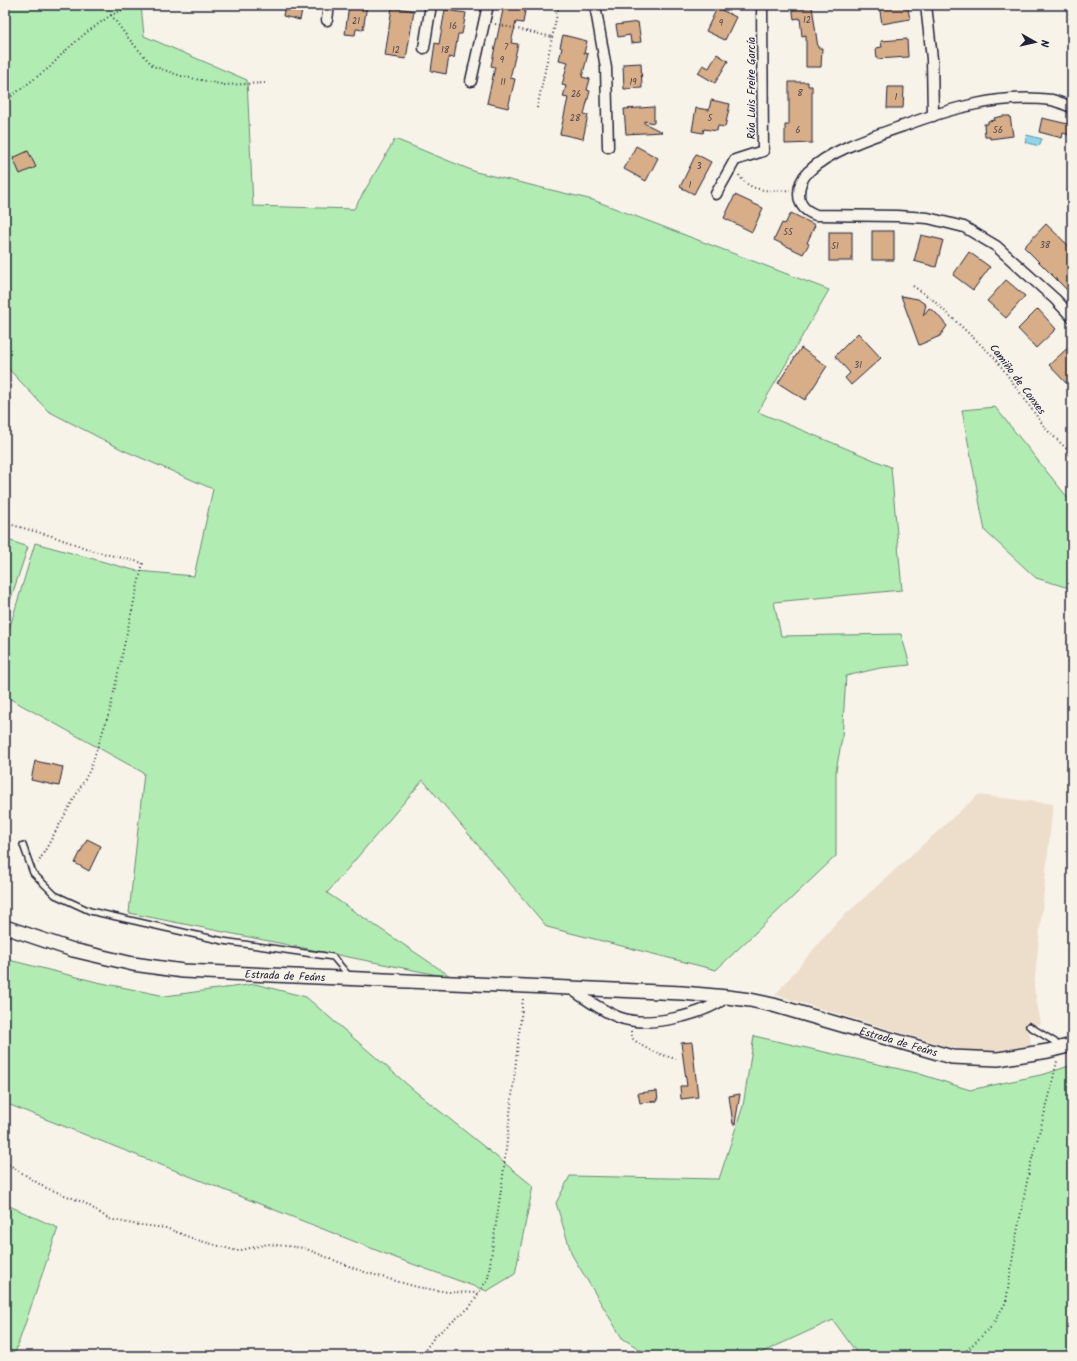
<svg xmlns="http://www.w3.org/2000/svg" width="1077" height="1361" viewBox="0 0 1077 1361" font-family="Kalam,sans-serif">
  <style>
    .built { fill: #eddecb }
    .green { fill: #b1edb2; stroke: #6a8876 }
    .water { fill: #8dd6ee; stroke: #628ea6 }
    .building { fill: #d7ae88; stroke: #22223b }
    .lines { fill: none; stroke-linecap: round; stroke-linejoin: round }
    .service-casing { stroke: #22223b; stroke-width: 8 }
    .minor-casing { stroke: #22223b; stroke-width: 13 }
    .tertiary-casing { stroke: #22223b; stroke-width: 16 }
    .path { stroke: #22223b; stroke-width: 2; stroke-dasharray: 1 3; stroke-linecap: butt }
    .service { stroke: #f7f3e8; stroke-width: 5 }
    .minor { stroke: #f7f3e8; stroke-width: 10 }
    .tertiary { stroke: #f7f3e8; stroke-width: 13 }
    .labels { text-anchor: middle; stroke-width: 3; stroke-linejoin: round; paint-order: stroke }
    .number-label { font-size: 9px; fill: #4f454e }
    .street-label { font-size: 11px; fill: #22223b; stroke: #f7f3e8 }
  </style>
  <rect width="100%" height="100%" fill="#f7f3e8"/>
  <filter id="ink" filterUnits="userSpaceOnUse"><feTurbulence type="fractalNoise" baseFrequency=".025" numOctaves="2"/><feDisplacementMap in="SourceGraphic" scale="8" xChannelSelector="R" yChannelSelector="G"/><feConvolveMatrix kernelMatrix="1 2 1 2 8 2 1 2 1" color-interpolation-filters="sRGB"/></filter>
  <g filter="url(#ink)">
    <path class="built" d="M978,795L1053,804L1034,987L1041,1024L1029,1026L1031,1046L984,1052L952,1048L775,995L835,924Z"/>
    <g class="green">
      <path d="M5,5H141L144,36L247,80L253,206L354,209L395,139L476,172L593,200L829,290L758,412L891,467L902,590L774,602L781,636L901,634L910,665L880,668L846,676L842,738L836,771V856L716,970L547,927L423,780L327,893L453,978L129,913L144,773L5,696V643L35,543L137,571L194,576L213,489L123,450L48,411L5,365Z"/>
      <path d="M995,407L1072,503V589L1036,578L985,531L962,410Z"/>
      <path d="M5,539L28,547L5,616Z"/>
      <path d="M5,959L97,982L165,996L255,984L306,997L416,1092L533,1186L515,1274L487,1291L396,1258L5,1103Z"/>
      <path d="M754,1036L917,1073L970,1090L1045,1074L1072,1065V1356H859L833,1320L754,1356H650L622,1338L572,1255L556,1203L570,1176L719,1179L743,1106Z"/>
      <path d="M5,1204L58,1228L14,1356H5Z"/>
    </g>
    <path class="water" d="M1027,135L1042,139L1039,146L1025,142Z"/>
    <g class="building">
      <path d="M285,5H303L300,20L283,16Z"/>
      <path d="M349,5H367L363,30L356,29L355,35L345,34Z"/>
      <path d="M504,5H526L523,23L516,22L511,43L518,44L510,78L515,79L508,108L487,103L495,67L491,66Z"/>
      <path d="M792,5H803L804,8L812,6L818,48H822L821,67H806V35L802,36L800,18L794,19Z"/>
      <path d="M879,5H907L910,19L882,24Z"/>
      <path d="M392,7L414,11L406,59L385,56Z"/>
      <path d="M717,8L736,17L725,40L706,31Z"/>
      <path d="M445,10L466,13L462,34H458L454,58L449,57L446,74L431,71L435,43L439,44Z"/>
      <path d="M638,22L641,42L631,43L630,35L618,37L616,25Z"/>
      <path d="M563,35L587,41L584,53L588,54L582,77L590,79L587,90L590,91L584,114L588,115L583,139L560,134L568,98L563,97L566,86L562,85L568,62L559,60L562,48L560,47Z"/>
      <path d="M907,39L908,57L877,59L876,48L882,47L881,41Z"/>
      <path d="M717,54L728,61L715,83L698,73L703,65L709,68Z"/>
      <path d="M641,63L642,88L624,89L623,64Z"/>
      <path d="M789,82H808V86H812V143L785,144V125H789Z"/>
      <path d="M888,87H904L903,108H887Z"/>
      <path d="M711,100L730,104L725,127L718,126L717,131L704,129L703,133L692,131L696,108L709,110Z"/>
      <path d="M654,107V123L644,121V123L662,132L626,134L624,109Z"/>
      <path d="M1003,116H1010L1013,136L990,139V137H985L984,124H988V121L995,120L994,118Z"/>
      <path d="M1042,118L1072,125L1070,135L1063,133L1062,138L1039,132Z"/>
      <path d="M636,146L658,158L646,181L624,169Z"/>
      <path d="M28,151L36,167L20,174L13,158Z"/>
      <path d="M696,154L711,162L694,194L680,187Z"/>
      <path d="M735,195L763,208L752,232L724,218Z"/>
      <path d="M791,213L815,225L807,243L809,244L803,254L774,240L782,223L785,224Z"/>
      <path d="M1046,224L1072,249V295L1024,247Z"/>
      <rect x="872" y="231" width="22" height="29"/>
      <rect x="829" y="232" width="23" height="29"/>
      <path d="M921,235L943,240L936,267L914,261Z"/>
      <path d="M969,252L990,267L973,290L953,275Z"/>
      <path d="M1006,280L1025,296L1006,318L987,301Z"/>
      <path d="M901,296L918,299L926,305L923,316L929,308L936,313L947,326L940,336L919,345Z"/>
      <path d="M1038,309L1056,329L1036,348L1018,329Z"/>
      <path d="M858,333L881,358L851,385L845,378L850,373L835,356Z"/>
      <path d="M1072,344V378L1066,383L1049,365Z"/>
      <path d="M801,348L827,366L805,400L778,383Z"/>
      <path d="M35,761L63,767L59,786L31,780Z"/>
      <path d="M87,839L101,846L89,871L75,863Z"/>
      <path d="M692,1042L698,1097L681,1099L680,1086H687L681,1043Z"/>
      <path d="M657,1091L658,1101L640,1103L638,1093Z"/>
      <path d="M740,1094L735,1124H733L729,1096Z"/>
    </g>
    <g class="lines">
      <g class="service-casing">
        <g id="service">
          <path d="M23,845L33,873L55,895L90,911L223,941L333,957L350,977"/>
          <path d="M1029,1026L1055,1042L1059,1047"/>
        </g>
      </g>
      <g class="minor-casing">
        <g id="minor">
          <path d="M595,5L606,68L608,147"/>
          <path d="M926,5L932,59L933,116"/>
          <path d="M327,20L329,5"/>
          <path d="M424,48L431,5"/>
          <path d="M471,81L488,5"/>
          <path d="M1072,107C1066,105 1059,102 1052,100C1027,97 1000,99 976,104C951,109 927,117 903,126C874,136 830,150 808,172C802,178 799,186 799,194C799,206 806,211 816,215L897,216L928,218L964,227L996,246L1055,299L1072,317"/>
          <path d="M716,194L735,160L763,151L762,5"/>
          <path d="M570,988C585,999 601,1010 618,1017C648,1029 702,1015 727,997"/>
        </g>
      </g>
      <g class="tertiary-casing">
        <g id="tertiary">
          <path id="s1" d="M5,927L73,950L133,964L183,971L682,993L727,997L750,1000L773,1005L952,1057L998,1059L1048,1051L1072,1045"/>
        </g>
      </g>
      <g class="path">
        <path d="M111,15L129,39L153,66L181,76L225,85L265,83"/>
        <path d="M495,24L552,37"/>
        <path d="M5,101L50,67L64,52L87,32L111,15L136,5"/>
        <path d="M537,108L559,5"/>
        <path d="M739,175C750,193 771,191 790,190"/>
        <path d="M913,286L933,300L995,358L1046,429L1072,454"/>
        <path d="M5,523L52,536L94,551L143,563L129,623L110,710L90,770L38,863"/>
        <path d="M631,1031L632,1038C645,1050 659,1054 676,1059"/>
        <path d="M5,1162L44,1187L85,1203L109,1219L133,1224L166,1228L194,1239L237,1251L268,1244L304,1248L361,1271L417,1287L448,1292L478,1293"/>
        <path d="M421,1356L435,1336L470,1307L488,1278L503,1176L523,999"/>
        <path d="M961,1356L991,1327L1006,1302L1015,1243L1030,1166L1049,1097L1057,1061"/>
      </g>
      <use href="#service" class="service"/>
      <use href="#minor" class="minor"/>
      <use href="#tertiary" class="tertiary"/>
    </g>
  </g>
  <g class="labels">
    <g class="number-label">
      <text x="807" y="23">12</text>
      <text x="356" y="24">21</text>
      <text x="721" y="26">9</text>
      <text x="453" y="29">16</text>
      <text x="506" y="50">7</text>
      <text x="396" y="53">12</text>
      <text x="445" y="53">18</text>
      <text x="502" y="63">9</text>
      <text x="503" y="85">11</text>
      <text x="633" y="85">19</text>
      <text x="800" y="96">8</text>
      <text x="576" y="97">26</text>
      <text x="896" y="100">1</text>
      <text x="575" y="121">28</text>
      <text x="710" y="121">5</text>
      <text x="798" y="133">6</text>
      <text x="998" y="133">56</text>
      <text x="699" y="169">3</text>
      <text x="690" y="188">1</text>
      <text x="788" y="235">55</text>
      <text x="1045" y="248">38</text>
      <text x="835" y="249">51</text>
      <text x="858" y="368">31</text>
    </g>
    <g class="street-label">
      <text transform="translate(751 88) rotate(-90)" y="4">Rúa Luis Freire García</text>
      <text transform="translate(1018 379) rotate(53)" y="4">Camiño de Conxes</text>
      <text dy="4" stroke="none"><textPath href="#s1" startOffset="286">Estrada de Feáns</textPath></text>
      <text dy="4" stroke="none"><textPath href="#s1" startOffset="906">Estrada de Feáns</textPath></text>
    </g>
  </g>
  <rect width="1077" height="1361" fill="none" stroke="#f7f3e8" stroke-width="20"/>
  <rect x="10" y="10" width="1057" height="1341" fill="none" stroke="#22223b" stroke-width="1.5" filter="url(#ink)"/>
  <g transform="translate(1035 42) rotate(98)" stroke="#f7f3e8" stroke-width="3" paint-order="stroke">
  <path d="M0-3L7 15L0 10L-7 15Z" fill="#22223b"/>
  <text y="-6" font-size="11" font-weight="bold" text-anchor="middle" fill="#22223b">N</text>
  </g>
</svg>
